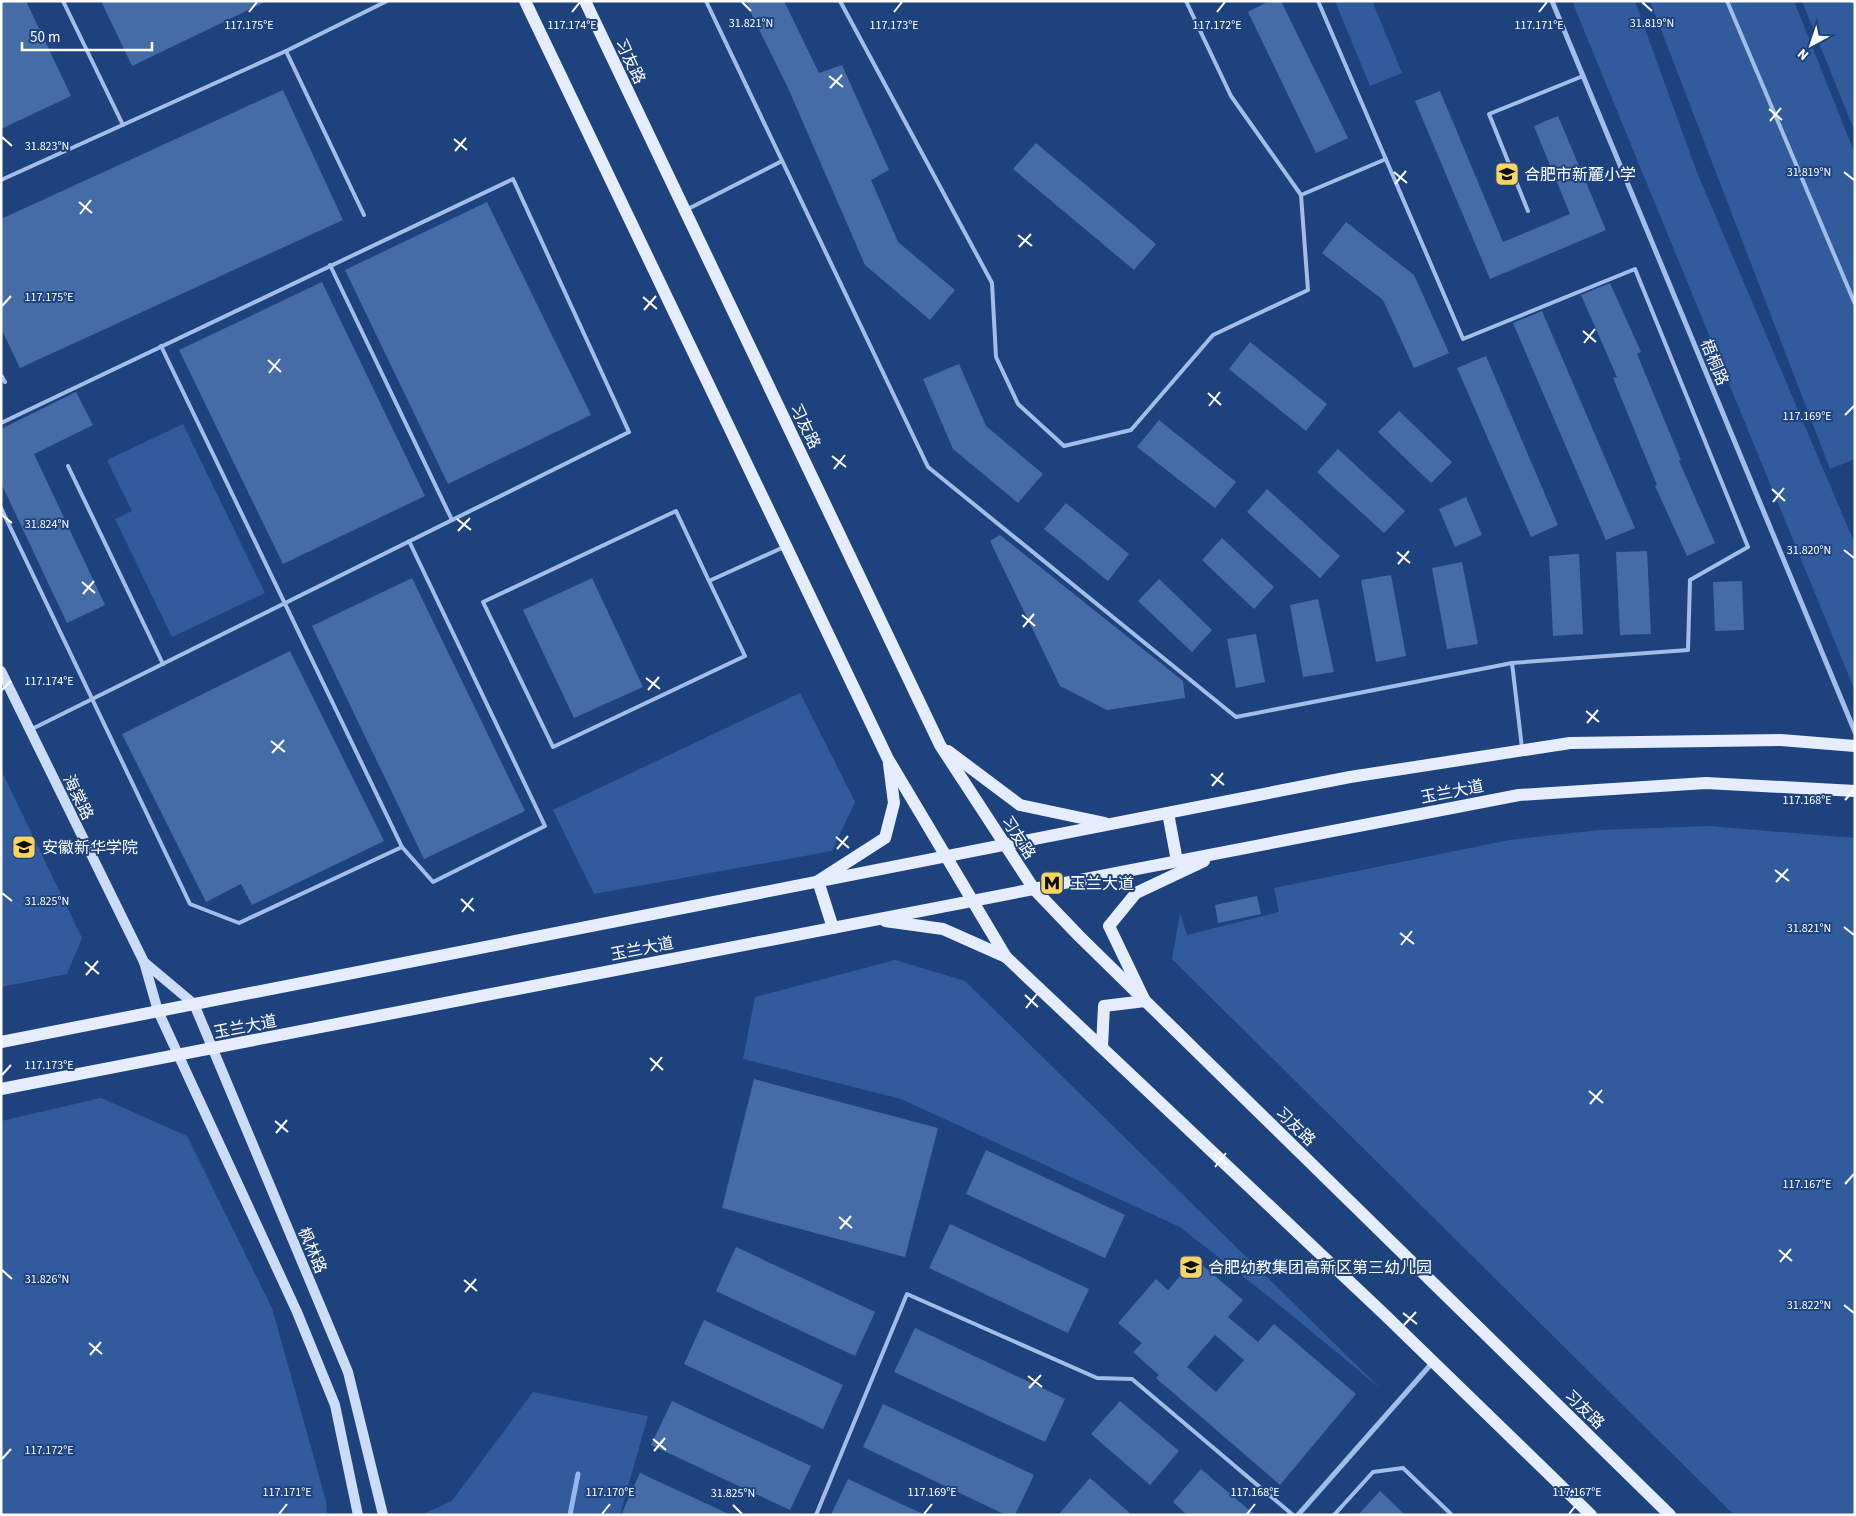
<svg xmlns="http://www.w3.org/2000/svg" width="1856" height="1516" viewBox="0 0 1856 1516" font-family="'Source Sans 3','Noto Sans SC',sans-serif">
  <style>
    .green { fill: #315b9d }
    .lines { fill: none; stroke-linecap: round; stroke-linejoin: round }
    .stream { stroke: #95b7ea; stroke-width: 5 }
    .building { fill: #466ca8; fill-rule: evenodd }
    .lane { stroke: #a2bde8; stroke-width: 4 }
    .street { stroke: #a2bde8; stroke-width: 5 }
    .secondary { stroke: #ccdcf6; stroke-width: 10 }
    .primary { stroke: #e4ecfe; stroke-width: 12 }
    .ticks { fill: none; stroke: #fff; stroke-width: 2 }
    .labels { text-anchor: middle; stroke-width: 4; stroke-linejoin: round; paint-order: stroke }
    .street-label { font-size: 16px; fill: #fff; stroke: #1e427e }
    .poi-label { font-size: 16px; fill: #fff; stroke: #1e427e; text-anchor: start }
    .ticks-label { font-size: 12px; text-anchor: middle; fill: #fff; stroke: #1e427e; stroke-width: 4; stroke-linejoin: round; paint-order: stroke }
  </style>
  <rect width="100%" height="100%" fill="#1e427e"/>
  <g class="green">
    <path d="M1335,1H1372L1402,73L1370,86Z"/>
    <path d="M1572,1H1635L1696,170L1855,544V601L1853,607L1855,613V687L1853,686Z"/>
    <path d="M1650,1H1794L1855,154V459L1830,469Z"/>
    <path d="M1802,1H1855V132Z"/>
    <path d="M183,424L265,593L172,637L115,519L132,511L107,460Z"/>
    <path d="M800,693L855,802L832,851L594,894L553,810Z"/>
    <path d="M1,770L82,938L67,974L1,987Z"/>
    <path d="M1708,826L1855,838V1515H1734L1172,959L1180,913L1187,935L1279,912L1274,888L1509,840L1599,830Z"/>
    <path d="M895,960L965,981L1381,1389L1283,1308L1180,1227L901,1099L743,1059L755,997Z"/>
    <path d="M101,1098L187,1136L272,1308L326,1501L327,1515H1V1121Z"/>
    <path d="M533,1392L648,1416L620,1515H421L452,1501Z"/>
  </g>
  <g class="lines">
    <path class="stream" d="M570,1515L578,1474"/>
  </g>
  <g class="building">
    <path d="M1,1H26L71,96L1,129Z"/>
    <path d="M101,1H267L132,66Z"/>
    <path d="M745,1H784L819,73L842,65L889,170L871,180L898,242L955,290L930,320L865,265L788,88Z"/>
    <path d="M1269,1H1281L1348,138L1316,153L1248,12Z"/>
    <path d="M283,90L343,220L20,368L1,328V219Z"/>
    <path d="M1440,91L1503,242L1570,214L1534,126L1558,116L1606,230L1490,279L1415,101Z"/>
    <path d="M1036,143L1156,244L1134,270L1013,169Z"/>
    <path d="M487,202L591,415L448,484L345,270Z"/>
    <path d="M1346,222L1414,275L1449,353L1414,368L1383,300L1322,253Z"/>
    <path d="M322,282L425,496L283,564L179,350Z"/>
    <path d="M1610,283L1641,352L1637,354L1681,460L1679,461L1715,543L1687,556L1655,486L1657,485L1613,378L1617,377L1581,295Z"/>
    <path d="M1542,311L1635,528L1606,540L1513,323Z"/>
    <path d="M1250,342L1327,404L1306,431L1229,369Z"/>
    <path d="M1486,356L1558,525L1531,537L1457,368Z"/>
    <path d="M959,364L986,426L1043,474L1018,503L953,449L923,379Z"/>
    <path d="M76,392L93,425L34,454L105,605L67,623L1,483V429Z"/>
    <path d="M1399,411L1452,462L1431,483L1378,432Z"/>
    <path d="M1159,420L1236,482L1215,508L1137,447Z"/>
    <path d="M1338,449L1405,511L1384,533L1317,472Z"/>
    <path d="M1267,489L1340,556L1320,578L1247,512Z"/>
    <path d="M1466,497L1482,535L1455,547L1439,509Z"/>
    <path d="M1066,503L1129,554L1108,581L1044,529Z"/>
    <path d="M1000,535L1183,681L1185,698L1107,710L1060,686L990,541Z"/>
    <path d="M1222,538L1274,587L1254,609L1202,560Z"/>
    <path d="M1647,551L1651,634L1620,635L1616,552Z"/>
    <path d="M1579,554L1583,634L1553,636L1549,556Z"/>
    <path d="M1462,562L1478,644L1447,649L1432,568Z"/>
    <path d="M1391,575L1406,656L1376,662L1361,580Z"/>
    <path d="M412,578L525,811L424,859L312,626Z"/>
    <path d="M592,578L643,687L574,718L523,610Z"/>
    <path d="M1159,579L1212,630L1192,652L1138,601Z"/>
    <path d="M1742,581L1744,630L1715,631L1713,582Z"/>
    <path d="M1318,599L1334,672L1303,677L1290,605Z"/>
    <path d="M1256,634L1265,682L1236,688L1227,639Z"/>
    <path d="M290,651L384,841L252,905L241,884L206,902L122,734Z"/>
    <path d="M1257,896L1261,914L1218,923L1215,905Z"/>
    <path d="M754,1079L938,1128L905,1257L722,1208Z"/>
    <path d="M986,1150L1125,1215L1105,1258L966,1194Z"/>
    <path d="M950,1224L1089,1289L1068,1333L929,1268Z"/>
    <path d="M736,1247L875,1312L855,1356L716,1291Z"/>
    <path d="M1195,1259L1243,1300L1228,1317L1258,1342L1274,1324L1356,1394L1280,1485L1156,1378L1159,1375L1133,1352L1142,1343L1118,1323L1156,1279L1168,1290ZM1215,1335L1244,1360L1216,1392L1187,1367Z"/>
    <path d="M704,1320L843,1385L823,1429L684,1364Z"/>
    <path d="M915,1328L1065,1399L1045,1442L894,1372Z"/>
    <path d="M672,1401L811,1466L790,1510L651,1445Z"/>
    <path d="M1120,1401L1179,1451L1150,1485L1091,1434Z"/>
    <path d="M883,1404L1034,1475L1015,1515H1006L863,1447Z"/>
    <path d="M1201,1469L1255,1515H1187L1173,1502Z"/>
    <path d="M640,1473L731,1515H621Z"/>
    <path d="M1090,1478L1132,1515H1058Z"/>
    <path d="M848,1479L925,1515H831Z"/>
    <path d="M1380,1491L1405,1515H1358Z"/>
  </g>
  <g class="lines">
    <g class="lane">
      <path d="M63,1L123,125"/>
      <path d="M706,1L928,467L1236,717L1512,663L1688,650L1690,580L1748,547L1635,269L1463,339L1318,1"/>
      <path d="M840,1L992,283L996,357L1018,404L1064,446L1131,430L1213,335L1308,290L1301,195"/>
      <path d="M1186,1L1231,96L1301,195L1386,159"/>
      <path d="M1727,1L1855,304"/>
      <path d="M286,51L387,1"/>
      <path d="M1,180L286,51L364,215"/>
      <path d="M686,210L782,161"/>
      <path d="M1528,211L1489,114L1583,76"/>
      <path d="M330,265L452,520"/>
      <path d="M1,375L5,382"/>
      <path d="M1,423L513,179L629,432L30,730"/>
      <path d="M68,466L163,664"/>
      <path d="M1,508L190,904L239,923L402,847L161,346"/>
      <path d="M709,581L745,656L553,747L483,602L676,511L709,581L784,547"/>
      <path d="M1512,663L1522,748"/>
      <path d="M402,847L433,882L545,826L409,541"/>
      <path d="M816,1515L907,1294L1097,1378L1132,1379L1293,1515"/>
      <path d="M1334,1515L1373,1472L1403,1468L1452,1515"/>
    </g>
    <g class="street">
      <path d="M1552,1L1855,732"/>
      <path d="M1298,1515L1433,1362"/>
    </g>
    <g class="secondary">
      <path d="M1,671L144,962L158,1011L297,1312L335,1405L358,1515"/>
      <path d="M144,962L194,1004L348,1372L383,1515"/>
    </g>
    <g class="primary">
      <path d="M525,1L888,759L1006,957L1385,1315L1591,1515"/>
      <path d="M585,1L940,745L1034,889L1079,936L1670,1515"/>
      <path d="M948,751L1020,805L1105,823"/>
      <path d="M1168,813L1177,861"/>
      <path d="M885,921L943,929L1006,957"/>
      <path d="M833,928L818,881L885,838L894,803L889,764"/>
      <path d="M1,1042L1350,777L1570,743L1781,740L1855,746"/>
      <path d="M1102,1047L1104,1006L1145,1001L1109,926L1136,893L1204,861"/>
      <path d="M1,1089L1519,795L1706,783L1855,791"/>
    </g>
  </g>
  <path class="ticks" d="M742,2L751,11M1642,2L1652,11M249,12L257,2M572,12L580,2M894,12L902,2M1217,12L1225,2M1539,12L1547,2M829,76L843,87M830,88L842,75M1769,109L1782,120M1770,121L1781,108M2,137L12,146M454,139L467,150M455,151L466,138M1394,172L1407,183M1844,172L1854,180M1395,184L1406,171M79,202L92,213M80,214L91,200M1018,235L1032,246M1019,247L1031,234M643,297L657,309M2,306L11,296M644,310L656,296M1583,331L1596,342M1584,343L1595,329M268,360L281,372M269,373L280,359M1208,393L1221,405M1209,406L1220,392M1845,415L1854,406M832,456L846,467M834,469L845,455M1772,489L1785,501M1773,502L1784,488M2,515L12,523M457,519L471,530M458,531L470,518M1844,550L1854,558M1397,552L1410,563M1398,564L1409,551M82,582L95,593M83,594L94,581M1022,615L1035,626M1023,627L1034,614M646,678L660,689M2,690L11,681M648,690L659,677M1586,711L1599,722M1587,723L1598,710M271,741L285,752M272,753L284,740M1211,774L1224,785M1212,786L1223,773M1845,800L1854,790M836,837L849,848M837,849L848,836M1775,870L1789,881M1776,882L1788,869M2,893L12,901M461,899L474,911M462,912L473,898M1844,927L1854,935M1400,933L1414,944M1401,945L1412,931M85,962L99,974M86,975L98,961M1025,995L1038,1007M1026,1008L1037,994M650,1058L663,1070M651,1071L662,1057M2,1075L11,1065M1589,1091L1603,1103M1590,1104L1602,1090M275,1121L288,1132M276,1133L287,1120M1214,1154L1228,1165M1215,1167L1226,1153M1845,1184L1854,1174M839,1217L852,1228M840,1229L851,1216M1779,1250L1792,1261M1780,1262L1791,1249M2,1270L12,1279M464,1280L477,1291M465,1292L476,1279M1844,1305L1854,1313M1403,1313L1417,1324M1404,1325L1416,1312M89,1343L102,1354M90,1355L101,1342M1028,1376L1042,1387M1029,1388L1041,1375M653,1439L666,1450M654,1451L665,1438M2,1459L11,1449M733,1505L742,1514M279,1514L287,1504M602,1514L610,1504M924,1514L932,1504M1247,1514L1255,1504M1569,1514L1577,1504"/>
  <defs>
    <g id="school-square" transform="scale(1.25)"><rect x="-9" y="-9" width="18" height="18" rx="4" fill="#f7d561" stroke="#1e427e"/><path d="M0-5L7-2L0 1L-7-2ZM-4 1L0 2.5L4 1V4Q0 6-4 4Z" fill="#111"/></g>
    <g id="university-square" transform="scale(1.25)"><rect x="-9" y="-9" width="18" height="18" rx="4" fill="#f7d561" stroke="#1e427e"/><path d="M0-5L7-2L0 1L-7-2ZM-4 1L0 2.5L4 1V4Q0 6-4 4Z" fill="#111"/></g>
    <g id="metro-square" transform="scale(1.25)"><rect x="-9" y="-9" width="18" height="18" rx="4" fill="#f7d561" stroke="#1e427e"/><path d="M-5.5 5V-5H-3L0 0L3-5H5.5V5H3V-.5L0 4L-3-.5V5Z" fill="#111"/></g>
  </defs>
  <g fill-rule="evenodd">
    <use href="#school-square" x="1507" y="174"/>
    <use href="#university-square" x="24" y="847"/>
    <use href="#metro-square" x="1052" y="883"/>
    <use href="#school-square" x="1191" y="1267"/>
  </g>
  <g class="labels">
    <g class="street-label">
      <text transform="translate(631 61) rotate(64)" y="6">习友路</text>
      <text transform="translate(1715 362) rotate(68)" y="6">梧桐路</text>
      <text transform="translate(806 426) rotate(64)" y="6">习友路</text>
      <text transform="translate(1452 791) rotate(-11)" y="6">玉兰大道</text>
      <text transform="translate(79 797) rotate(64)" y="6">海棠路</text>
      <text transform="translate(1019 837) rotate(57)" y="6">习友路</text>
      <text transform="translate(642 948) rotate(-11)" y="6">玉兰大道</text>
      <text transform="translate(245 1026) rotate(-11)" y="6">玉兰大道</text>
      <text transform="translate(1296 1126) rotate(44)" y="6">习友路</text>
      <text transform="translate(313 1250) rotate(67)" y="6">枫林路</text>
      <text transform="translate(1585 1409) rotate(44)" y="6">习友路</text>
    </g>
    <g class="poi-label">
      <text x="1524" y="180">合肥市新麓小学</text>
      <text x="42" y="853">安徽新华学院</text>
      <text x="1070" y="889">玉兰大道</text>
      <text x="1208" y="1273">合肥幼教集团高新区第三幼儿园</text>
    </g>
  </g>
  <g class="ticks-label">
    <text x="1652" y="27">31.819°N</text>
    <text x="751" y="27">31.821°N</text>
    <text x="249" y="29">117.175°E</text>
    <text x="572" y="29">117.174°E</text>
    <text x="894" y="29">117.173°E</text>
    <text x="1217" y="29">117.172°E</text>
    <text x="1539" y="29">117.171°E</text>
    <text x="47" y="150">31.823°N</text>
    <text x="1809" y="176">31.819°N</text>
    <text x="49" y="301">117.175°E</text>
    <text x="1807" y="420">117.169°E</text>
    <text x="47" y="528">31.824°N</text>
    <text x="1809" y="554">31.820°N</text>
    <text x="49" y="685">117.174°E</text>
    <text x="1807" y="804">117.168°E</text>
    <text x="47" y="905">31.825°N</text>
    <text x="1809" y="932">31.821°N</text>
    <text x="49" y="1069">117.173°E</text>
    <text x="1807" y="1188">117.167°E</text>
    <text x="47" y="1283">31.826°N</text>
    <text x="1809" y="1309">31.822°N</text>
    <text x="49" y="1454">117.172°E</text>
    <text x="287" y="1496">117.171°E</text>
    <text x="610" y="1496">117.170°E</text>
    <text x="932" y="1496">117.169°E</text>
    <text x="1255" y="1496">117.168°E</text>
    <text x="1577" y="1496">117.167°E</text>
    <text x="733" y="1497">31.825°N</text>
  </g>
  <rect width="1856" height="1516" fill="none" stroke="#ffffff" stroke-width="5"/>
  <g transform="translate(1811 45) rotate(220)" stroke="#1e427e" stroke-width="4" paint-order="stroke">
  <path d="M0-4L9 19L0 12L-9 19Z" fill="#ffffff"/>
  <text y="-8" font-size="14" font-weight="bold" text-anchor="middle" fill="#ffffff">N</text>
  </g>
  <path d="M22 42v8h130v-8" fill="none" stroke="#ffffff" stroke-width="2.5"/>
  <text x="30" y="42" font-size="15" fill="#ffffff" stroke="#1e427e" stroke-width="4" paint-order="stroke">50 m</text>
</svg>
